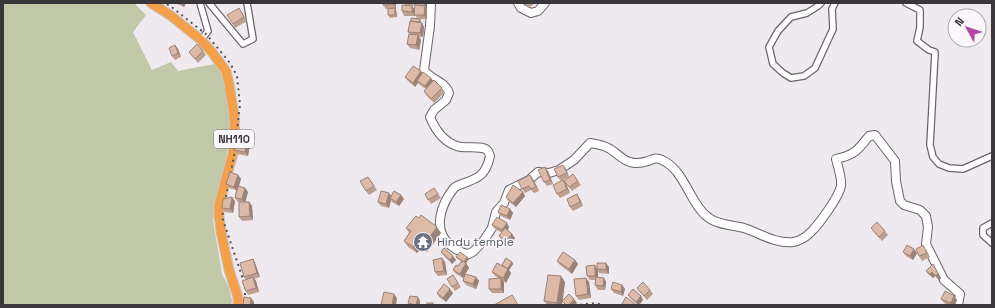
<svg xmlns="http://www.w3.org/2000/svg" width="995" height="308" viewBox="0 0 995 308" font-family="'Space Grotesk',sans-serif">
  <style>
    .green { fill: #c0c8a7 }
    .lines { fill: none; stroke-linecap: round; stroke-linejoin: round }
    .minor-casing { stroke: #6a656a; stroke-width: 8 }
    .secondary-casing { stroke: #6a656a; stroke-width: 10 }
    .trunk-casing { stroke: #c8c7c8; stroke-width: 11 }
    .minor { stroke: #fff; stroke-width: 5.5 }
    .secondary { stroke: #fff; stroke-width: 8 }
    .trunk { stroke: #f4a04a; stroke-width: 9 }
    .rail { stroke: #565357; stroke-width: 2; stroke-dasharray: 2 4; stroke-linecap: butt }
    .wall { fill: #bea090 }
    .shaded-wall { fill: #9b8276 }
    .building { fill: #ddbaa8; stroke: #9b8276 }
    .labels { text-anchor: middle; stroke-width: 3; stroke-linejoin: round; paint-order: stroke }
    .shield { fill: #fcf7fd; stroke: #747174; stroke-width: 1 }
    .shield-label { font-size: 11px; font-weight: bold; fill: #39373a }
    .worship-label { font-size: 12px; fill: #5b616d; stroke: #fcf7fd; text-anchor: start }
  </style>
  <rect width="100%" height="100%" fill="#efe9f0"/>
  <path class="green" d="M3,3H134L146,15L133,32L152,70L171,62L178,71L214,64L222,74L225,83L227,97L231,113L230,139L213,220L222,274L229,287L232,301L231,305H3Z"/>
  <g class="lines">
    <g class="minor-casing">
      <g id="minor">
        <path d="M200,3L208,31L201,40"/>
        <path d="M209,3L243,44L253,39L247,3"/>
        <path d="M821,3L818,6L807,13L791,17L778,31L769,47L773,64L783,73L791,78L804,76L815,68L833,29L832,9L835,3"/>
        <path d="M906,3L920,10V27L917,41L929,50L935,52L930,145L933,157L939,164L949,168L963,169L992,156"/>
        <path d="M992,223L983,228V235L992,243"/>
      </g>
    </g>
    <g class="secondary-casing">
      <g id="secondary">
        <path d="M431,3L430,26L424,70C431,80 445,81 449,93L446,100L434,110L430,117C435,129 444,142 457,146C465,149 481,145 487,150C489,152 489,154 490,156C486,175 479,178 462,184C459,185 456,186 454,188C441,204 432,230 450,245C456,250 461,253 469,254L474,251L484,240L492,228L496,212L504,203L509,190L529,180L538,172L549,173L559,170L574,160L590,143C597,144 604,145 610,149C617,153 622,160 630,162C636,164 642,163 648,161C653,159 656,157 662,160C685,170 690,205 709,218C718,225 733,225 744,228C760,233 775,244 793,242C800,241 806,237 811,232C819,224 839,197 841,186C842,178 838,167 836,159C855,155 858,150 869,136L875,135L895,161L896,181L900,201L904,205L920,210L926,216L928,227L926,244L944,280L960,294L958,305"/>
        <path d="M518,3L521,8L531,13L538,11L545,3"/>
      </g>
    </g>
    <g class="trunk-casing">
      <path id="trunk" d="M151,3L170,15L201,40L211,51L226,71L229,84L234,115L235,134L233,153L219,205V216L221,232L229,270L238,297V305"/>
    </g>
    <use href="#minor" class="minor"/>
    <use href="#secondary" class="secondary"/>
    <use href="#trunk" class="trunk"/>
    <g class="rail">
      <path d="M161,3L169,5L207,35L230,63L237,76L240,105L234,156L222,217L245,285V298L242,305"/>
      <path d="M580,305C588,303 596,303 604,305"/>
    </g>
  </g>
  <g class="wall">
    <path d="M175,3H186L184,7Z"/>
    <path d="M396,3V9H395L396,10L397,17L390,18L388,15L393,9H386L383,5Z"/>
    <path d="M404,3H426V7L427,10V19H420L421,21V23L424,27L423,37H419L421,40L419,50L410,48L407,44L410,34L408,32L411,21L417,18L415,15V16H404L402,11L412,6L415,10V6L405,5Z"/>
    <path d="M525,3H533L534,4L528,8Z"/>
    <path d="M239,8L247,21L235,28L233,24Z"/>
    <path d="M175,45L178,49L181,57L175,60L172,56Z"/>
    <path d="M203,51L206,55L198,63L189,52Z"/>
    <path d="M421,71L422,74L431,78L433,81L442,88L445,92L434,103L426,95L424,91L426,89L420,85L418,83L415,87L408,81L405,77Z"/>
    <path d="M251,139L248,156L237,154L234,150Z"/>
    <path d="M566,169L569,177L561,181L558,177Z"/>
    <path d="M548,171L553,184L547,186L544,182Z"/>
    <path d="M238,175L241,179L239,186L248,192L245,202H249L252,206L253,220L242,221L239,217L240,202H238L235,198L236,190L229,188L226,184Z"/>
    <path d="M530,175L533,179L539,191L534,193L531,190L525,193L522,189Z"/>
    <path d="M371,181L377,190L369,195L366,191Z"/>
    <path d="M564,181H578L581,185L572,191Z"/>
    <path d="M566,184L570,193L560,198L557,194Z"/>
    <path d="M434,188L441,198L431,204L425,194Z"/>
    <path d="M523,192L525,196L516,207L508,201L506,197Z"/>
    <path d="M391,196L404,199L399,206L392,202L391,200L389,208L381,206L378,202Z"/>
    <path d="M580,199L583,206L573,211L570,207Z"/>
    <path d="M235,201L233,213L225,212L222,208Z"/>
    <path d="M510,209L513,213L510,220L501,216L498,212Z"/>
    <path d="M492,225L509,227L508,230L515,238L508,246L502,240L499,236L502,233L495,229Z"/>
    <path d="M406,228L441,233L427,252L421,248L417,253L408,247L404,241L409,233Z"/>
    <path d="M871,228L885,231L888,235L882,241L874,232Z"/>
    <path d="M926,249L930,257L922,261L919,256Z"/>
    <path d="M441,252L456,260L452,264L444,256Z"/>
    <path d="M903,252L917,253L913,260L906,256Z"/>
    <path d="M456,257H467L469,259L466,263L469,268L465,274L476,277L479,281L476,289L466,285L463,281L465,275L463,278L456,274L453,270L458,266L461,261L458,259Z"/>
    <path d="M253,259L255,263L260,277L254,279L256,281L259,292L248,295L246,291V280L244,277Z"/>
    <path d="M575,260L578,264L572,274L560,265L557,261Z"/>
    <path d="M445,262L447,275L438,276L435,272Z"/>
    <path d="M512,262L513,264L509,270L511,273L506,283L503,281L504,282V293H492L489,289L498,278L495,276L492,272L502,266Z"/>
    <path d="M933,264L941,278L939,280L935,276L933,278L929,275L926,271Z"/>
    <path d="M609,267V274L599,273L598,271V277L604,278L606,282L605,290H598L595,285V280H590L587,276L597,268Z"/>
    <path d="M453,275L461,287L455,291L447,279Z"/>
    <path d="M586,278L589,282L591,298L579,300L576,296Z"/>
    <path d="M565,282L562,305H547L544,301Z"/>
    <path d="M622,285L625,289L623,296L614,293L611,289Z"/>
    <path d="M637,288L650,290L653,294L647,300L640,292Z"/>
    <path d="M437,293H453L446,302L439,297Z"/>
    <path d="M628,295L641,296L643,300L639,305H638L631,299Z"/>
    <path d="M954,296L957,300L955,305H948L944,303L941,299Z"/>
  </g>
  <g class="shaded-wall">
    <path d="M181,3H186L184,7Z"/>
    <path d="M394,3H396V9L394,4Z"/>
    <path d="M423,3H426V7L427,10V19L424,15L425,6Z"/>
    <path d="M412,6L415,10V16L412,12Z"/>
    <path d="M395,8L396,10L397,17L395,15Z"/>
    <path d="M422,23L424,27L423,37L420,33Z"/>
    <path d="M418,35L421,40L419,50L416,45Z"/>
    <path d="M175,45L178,49L181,57L178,53Z"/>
    <path d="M421,71L424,75L417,81L418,83L415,87L413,83Z"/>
    <path d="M431,78L434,82L428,90L425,86Z"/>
    <path d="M248,135L251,139L248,156L245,152Z"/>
    <path d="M563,165L566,169L569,177Z"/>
    <path d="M545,167L548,171L553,184L550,180Z"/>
    <path d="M238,175L241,179L237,191L234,187Z"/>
    <path d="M530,175L533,179L539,191L536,187Z"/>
    <path d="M563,180L566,184L570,193L567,189Z"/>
    <path d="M245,188L248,192L245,203L242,199Z"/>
    <path d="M523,192L525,196L516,207L513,203Z"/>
    <path d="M389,193L392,197L390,198L391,200L389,208L386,204Z"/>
    <path d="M577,194L580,199L583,206L580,202Z"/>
    <path d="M401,195L404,199L399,206L396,202Z"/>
    <path d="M232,197L235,201L233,213L230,209Z"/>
    <path d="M249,202L252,206L253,220L250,216Z"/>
    <path d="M510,209L513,213L510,220L507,216Z"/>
    <path d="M507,223L509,227L505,234L502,230Z"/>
    <path d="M437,227L441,233L427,252L423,246Z"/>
    <path d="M512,234L515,238L508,246L506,242Z"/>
    <path d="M416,242L421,248L417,253L413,247Z"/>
    <path d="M914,249L917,253L913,260L910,256Z"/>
    <path d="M453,256L456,260L452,264L450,260Z"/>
    <path d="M467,257L469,259L465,264L464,262Z"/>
    <path d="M442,258L445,262L447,275L444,271Z"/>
    <path d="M253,259L255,263L260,277L257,273Z"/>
    <path d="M575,260L578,264L572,274L569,269Z"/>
    <path d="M512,262L513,264L509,270L511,273L506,283L503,278L507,269Z"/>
    <path d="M466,263L469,268L463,278L460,274Z"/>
    <path d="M606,263L609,267V274L606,270Z"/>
    <path d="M933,264L941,278L939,280L936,276Z"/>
    <path d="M595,265L598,271V280L595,276Z"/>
    <path d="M932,272L935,276L933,278L930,274Z"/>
    <path d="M561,276L565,282L562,305H559L557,303Z"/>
    <path d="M253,277L256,281L259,292L256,288Z"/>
    <path d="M476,277L479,281L476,289L473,284Z"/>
    <path d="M501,278L504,282V293L501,289Z"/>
    <path d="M586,278L589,282L591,298L588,294Z"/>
    <path d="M604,278L606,282L605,290L603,286Z"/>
    <path d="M622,285L625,289L623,296L621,292Z"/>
    <path d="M450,289L453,293L446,302L443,298Z"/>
    <path d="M394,294L397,298L396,305H392Z"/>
    <path d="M641,296L643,300L639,305H638L636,302Z"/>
    <path d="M954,296L957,300L955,305H952L951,303Z"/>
    <path d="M418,297L420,301V305H416Z"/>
    <path d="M251,298L254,302V305H250Z"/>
    <path d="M574,299L577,303L575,305H569Z"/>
  </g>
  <g class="building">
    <path d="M383,3H394V4L383,5Z"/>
    <path d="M402,5L412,6V12L402,11Z"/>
    <path d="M415,5L425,6L424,15H414Z"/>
    <path d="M239,8L244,17L233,24L227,15Z"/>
    <path d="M395,8V15H388V9Z"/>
    <path d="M411,18L420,19V22L411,21Z"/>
    <path d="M410,21L422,23L420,33L408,32Z"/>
    <path d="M409,34L418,35L416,45L407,44Z"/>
    <path d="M197,44L203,51L195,59L189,52Z"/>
    <path d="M175,45L178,53L172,56L169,48Z"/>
    <path d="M413,66L421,71L413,83L405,77Z"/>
    <path d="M423,72L431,78L425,86L417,81Z"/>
    <path d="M434,80L442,88L431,99L424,91Z"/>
    <path d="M237,133L248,135L245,152L234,150Z"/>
    <path d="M563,165L567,173L558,177L554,169Z"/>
    <path d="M545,167L550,180L544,182L538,170Z"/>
    <path d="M230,172L238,175L234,187L226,184Z"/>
    <path d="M573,174L578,181L569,187L564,181Z"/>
    <path d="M530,175L536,187L531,189L529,186L522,189L518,181Z"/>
    <path d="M368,177L374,186L366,191L360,181Z"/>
    <path d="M563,180L567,189L557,194L553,185Z"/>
    <path d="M513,185L523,192L513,203L506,197Z"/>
    <path d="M238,186L245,188L242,199L235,198Z"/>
    <path d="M434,188L438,194L428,200L425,194Z"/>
    <path d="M381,191L389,193L386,204L378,202Z"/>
    <path d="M394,191L401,195L396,202L390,198Z"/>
    <path d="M577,194L580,202L570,207L567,199Z"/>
    <path d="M232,197L230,209L222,208L223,199Z"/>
    <path d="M239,202H249L250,216L239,217Z"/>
    <path d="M501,205L510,209L507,216L498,212Z"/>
    <path d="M421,215L437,227L423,246L416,242L413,247L404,241L411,231L406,228L416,216L419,218Z"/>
    <path d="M497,217L507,223L502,230L492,225Z"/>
    <path d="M877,222L885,231L879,237L871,228Z"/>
    <path d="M505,228L512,234L506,242L499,236Z"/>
    <path d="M907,245L914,249L910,256L903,252Z"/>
    <path d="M923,245L927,253L919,256L916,249Z"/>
    <path d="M444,248L453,256L450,260L441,252Z"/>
    <path d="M460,252L467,257L464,262L456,257Z"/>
    <path d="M563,252L575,260L569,269L557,261Z"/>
    <path d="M442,258L444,271L435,272L433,260Z"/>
    <path d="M506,258L512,262L507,269L502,265Z"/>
    <path d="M253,259L257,273L244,277L240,263Z"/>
    <path d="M462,261L466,263L460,274L453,270L456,265L458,266Z"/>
    <path d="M497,263L508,269L503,278L492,272Z"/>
    <path d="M597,263H606V270L597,269Z"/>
    <path d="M933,264L938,273L936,276L932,272L930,274L926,271Z"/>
    <path d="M595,265V276H587L586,266Z"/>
    <path d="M465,274L476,277L473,284L463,281Z"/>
    <path d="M453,275L458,283L452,287L447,279Z"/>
    <path d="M548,275L561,276L557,303L544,301Z"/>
    <path d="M253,277L256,288L246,291L242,281Z"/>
    <path d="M596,277L604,278L603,286L595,285Z"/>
    <path d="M501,278V289H489V279Z"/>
    <path d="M586,278L588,294L576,296L574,279Z"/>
    <path d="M613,282L622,285L621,292L611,289Z"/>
    <path d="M643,282L650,290L644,296L637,288Z"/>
    <path d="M444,284L450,289L443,298L437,293Z"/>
    <path d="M633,289L641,296L636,302L628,295Z"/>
    <path d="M945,291L954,296L951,303L941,299Z"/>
    <path d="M384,292L394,294L392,305H381Z"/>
    <path d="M569,294L574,299L569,305H566L562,301Z"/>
    <path d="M512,295L518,305H494Z"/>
    <path d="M410,296L418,297L416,305L408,303Z"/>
    <path d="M244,297L251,298L250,305H243Z"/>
    <path d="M626,297L635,304L634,305H623L622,304Z"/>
    <rect x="427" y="303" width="6" height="2"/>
  </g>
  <defs>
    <g id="temple-disc" transform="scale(1)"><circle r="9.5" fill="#6b7280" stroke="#fcf7fd"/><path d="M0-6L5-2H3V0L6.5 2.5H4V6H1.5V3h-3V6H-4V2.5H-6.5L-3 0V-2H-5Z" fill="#fff"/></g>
  </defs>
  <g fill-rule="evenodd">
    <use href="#temple-disc" x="423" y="242"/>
  </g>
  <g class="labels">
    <rect class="shield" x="214" y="130" width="40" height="18" rx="3"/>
    <g class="shield-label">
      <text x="234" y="143">NH110</text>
    </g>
    <g class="worship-label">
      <text x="437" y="246">Hindu temple</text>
    </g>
  </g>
  <rect width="995" height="308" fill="none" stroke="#39373a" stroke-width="8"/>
  <g transform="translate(967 28) rotate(309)"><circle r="19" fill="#fcf7fd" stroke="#aeaaaf"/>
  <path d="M0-3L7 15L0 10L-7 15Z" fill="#b546a3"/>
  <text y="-6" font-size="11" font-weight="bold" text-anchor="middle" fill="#39373a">N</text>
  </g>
</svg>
